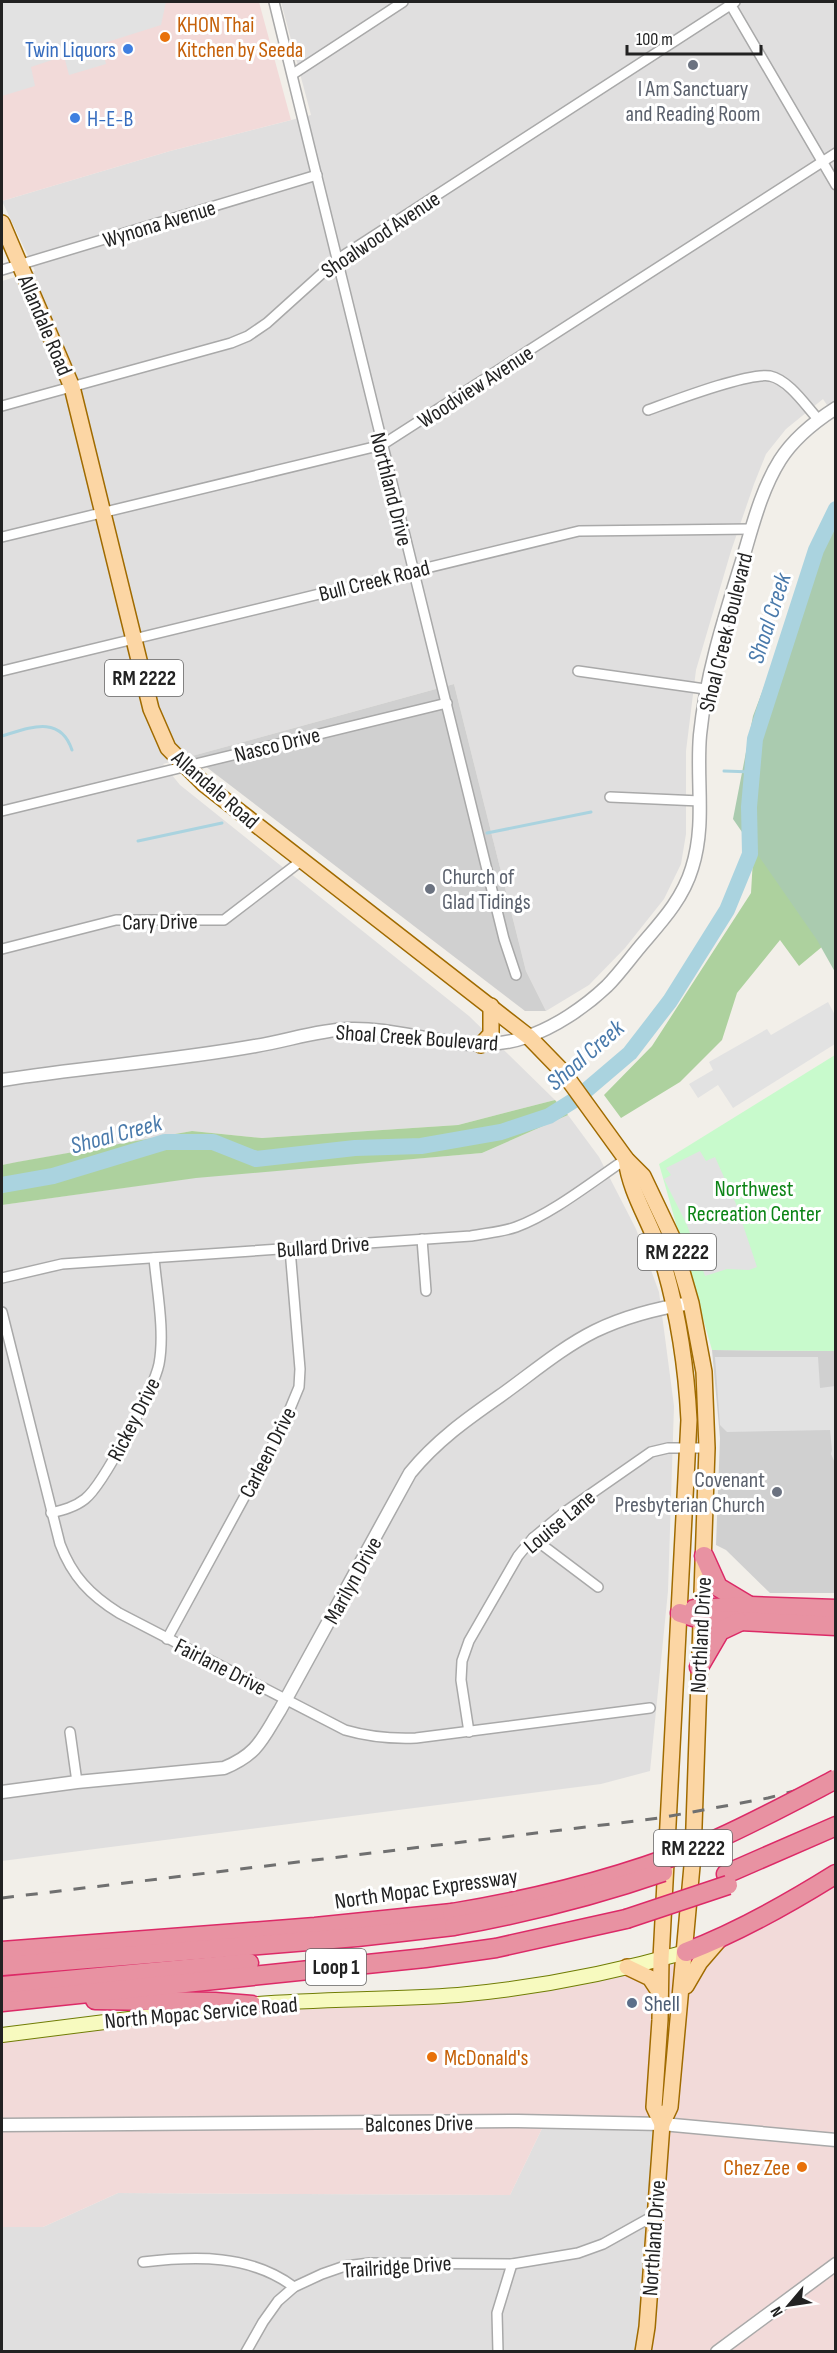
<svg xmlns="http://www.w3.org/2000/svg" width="837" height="2353" viewBox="0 0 837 2353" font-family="'Sofia Sans Condensed',sans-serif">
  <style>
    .residential { fill: #e0dfdf }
    .commercial { fill: #f2dad9 }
    .religious { fill: #d0d0d0 }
    .forest { fill: #add19e }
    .cemetery { fill: #aacbaf }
    .park { fill: #c8facc }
    .parking { fill: #e2e2e2 }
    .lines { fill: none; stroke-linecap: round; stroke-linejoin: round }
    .stream { stroke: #aad3df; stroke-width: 3 }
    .river { stroke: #aad3df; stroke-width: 16 }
    .minor-casing { stroke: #a9a9a9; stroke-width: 12 }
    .tertiary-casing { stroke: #a9a9a9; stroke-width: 15 }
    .secondary-casing { stroke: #707d05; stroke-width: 16 }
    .primary-casing { stroke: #a06b00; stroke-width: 18 }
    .motorway-casing { stroke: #dc2a67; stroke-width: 21 }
    .minor { stroke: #fff; stroke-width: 9 }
    .tertiary { stroke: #fff; stroke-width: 12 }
    .secondary { stroke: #f7fabf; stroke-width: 14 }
    .primary { stroke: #fcd6a4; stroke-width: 15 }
    .motorway { stroke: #e892a2; stroke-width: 18 }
    .rail { stroke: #707070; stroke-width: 3; stroke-dasharray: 12 12; stroke-linecap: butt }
    .motorway-bridge-casing { stroke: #dc2a67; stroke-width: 21; stroke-linecap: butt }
    .motorway-bridge { stroke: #e892a2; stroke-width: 18 }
    .food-dot { fill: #e8710a; stroke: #fff; stroke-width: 2 }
    .shop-dot { fill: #3f7fe0; stroke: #fff; stroke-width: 2 }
    .worship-dot { fill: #6b7280; stroke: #fff; stroke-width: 2 }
    .service-dot { fill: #5c6f8a; stroke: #fff; stroke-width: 2 }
    .labels { text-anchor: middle; stroke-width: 6; stroke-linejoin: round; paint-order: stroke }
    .shield { fill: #fff; stroke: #646464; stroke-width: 1.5 }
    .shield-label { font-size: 21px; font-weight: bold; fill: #222 }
    .food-label { font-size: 22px; fill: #c56008; stroke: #fff; text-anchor: start }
    .shop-label { font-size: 22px; fill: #366cbe; stroke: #fff; text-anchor: end }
    .worship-label { font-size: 22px; fill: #5b616d; stroke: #fff }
    .street-label { font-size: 22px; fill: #222; stroke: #fff }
    .park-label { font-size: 22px; fill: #0c8416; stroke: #fff }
    .service-label { font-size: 22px; fill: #4e5e75; stroke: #fff; text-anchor: start }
    .water-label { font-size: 24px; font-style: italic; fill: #4a7aab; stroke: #fff }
  </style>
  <rect width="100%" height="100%" fill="#f2efe9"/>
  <g class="residential">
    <path d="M281,2H835V417L823,399L786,429L766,454L754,484L731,551L696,670L686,751V834L681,864L664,899L625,948L589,985L546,1011L526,971L454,684L163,764L180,785L469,1016L555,1100L458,1125L262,1138L192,1131L2,1165V281L35,271L2,201L170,151L311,115Z"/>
    <path d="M568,1115L599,1157L636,1229L659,1292L674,1406L668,1591L650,1771L601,1784L2,1861V1205L198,1177L482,1153Z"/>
    <path d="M548,2116L670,2122L658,2307L652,2351H2V2227H43L118,2193L510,2195Z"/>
  </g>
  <g class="commercial">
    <path d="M2,2H259L291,120L170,151L2,201Z"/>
    <path d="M835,1884V2351H652L658,2307L670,2122L548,2116L510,2195L118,2193L43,2227H2V2040L206,2014L514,1995L648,1969Z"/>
  </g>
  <g class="religious">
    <path d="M454,684L526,971L546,1011H525L192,756Z"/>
    <path d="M712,1350L835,1351V1593H770L726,1550L716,1545L720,1438Z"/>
  </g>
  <g class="forest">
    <path d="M758,773L835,936L799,966L780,940L737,993L722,1040L680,1082L621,1118L604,1095L652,1046L751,893Z"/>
    <path d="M555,1100L568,1115L482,1153L196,1178L2,1205V1165L17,1162L192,1131L262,1138L458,1125Z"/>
  </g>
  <path class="cemetery" d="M835,509V972L817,940L733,819L753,716L816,550Z"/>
  <path class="park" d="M835,1055V1351L712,1350L659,1164Z"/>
  <g class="parking">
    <path d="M2,2H166L161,25L101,44L106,64L69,75L64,56L31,67L35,86L2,96Z"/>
    <path d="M828,1002L835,1015V1044L733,1108L718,1085L698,1098L689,1084L713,1070L709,1062L767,1029L771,1035Z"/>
    <path d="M700,1151L706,1161L715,1157L736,1204L757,1267L749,1270L727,1269L705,1276L687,1225L664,1179L671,1175L666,1168Z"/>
    <path d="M715,1357H818L820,1388L835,1386V1463L831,1454L832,1450L830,1430L727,1432L720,1425Z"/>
  </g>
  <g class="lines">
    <g class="stream">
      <path d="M2,736C29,728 60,714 72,750"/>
      <path d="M724,771L752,772"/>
      <path d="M487,833L591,812"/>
      <path d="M138,841L222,823"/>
    </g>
    <path class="river" d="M2,1185L53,1176L165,1142H213L256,1159L355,1148L421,1146L501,1132L549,1116L576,1099L630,1053L670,1001L727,910L750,854L749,807L755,739L816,550L836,509"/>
    <g class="minor-casing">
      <g id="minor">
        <path d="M274,2L504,939L516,975"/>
        <path d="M729,2L836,185"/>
        <path d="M293,74L403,2"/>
        <path d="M2,270L317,175"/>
        <path d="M2,406L231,343L248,336L267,323L338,259L735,2"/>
        <path d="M648,410C673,401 748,372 770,376C789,380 806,406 818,419"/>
        <path d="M2,537L382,445L836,153"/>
        <path d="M2,671L579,531L752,529"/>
        <path d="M578,671L705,689"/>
        <path d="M610,797L700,801"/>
        <path d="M2,811L447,703"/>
        <path d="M2,949L116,920H224L301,861"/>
        <path d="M422,1239L426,1291"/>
        <path d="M2,1278L62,1264L471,1236C486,1233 502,1232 516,1227C552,1214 593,1181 626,1159"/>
        <path d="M2,1312L60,1544C72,1576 90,1595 119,1613L345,1730C369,1737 391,1739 416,1738L650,1708"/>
        <path d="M51,1513C63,1510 75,1507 85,1499C103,1485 154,1388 159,1364C165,1332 157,1291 154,1258"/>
        <path d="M533,1538L598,1587"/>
        <path d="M167,1639L282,1428L299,1387L300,1369L290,1249"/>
        <path d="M70,1732L77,1782"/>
        <path d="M469,1732L461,1680L462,1661L469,1641L518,1556L533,1538L562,1514L651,1452L668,1448H707"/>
        <path d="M143,2262C195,2256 250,2254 294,2287"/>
        <path d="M246,2352L263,2322L278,2301L294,2287L322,2274L345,2266L370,2263L512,2264L578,2253L603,2244L655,2215"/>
        <path d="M498,2352L497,2313L512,2264"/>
      </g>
    </g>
    <g class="tertiary-casing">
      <g id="tertiary">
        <path d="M2,1080C86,1067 171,1061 255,1046C287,1041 317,1030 349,1029C408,1027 467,1058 526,1037C554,1028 585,1007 607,986C620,973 631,957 644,942C663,920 683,898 692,868C706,824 696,780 700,735C706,675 724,619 742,561C752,528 761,490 780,460C794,438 814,422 836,408"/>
        <path d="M2,1792L77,1782L224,1768C258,1754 262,1739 280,1710L410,1473C436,1441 467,1419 500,1396C531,1374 561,1348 595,1331C624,1317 658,1308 691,1303"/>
        <path d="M2,2125L518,2121L662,2124L836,2140"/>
        <path d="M717,2352L836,2264"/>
      </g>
    </g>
    <g class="secondary-casing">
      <g id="secondary">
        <path d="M245,2005C316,1999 387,2000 458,1995C535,1988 612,1973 686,1952"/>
        <path d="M2,2035L208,2009"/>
      </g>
    </g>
    <g class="primary-casing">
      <g id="primary">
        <path d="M2,223L72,387L151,709L168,748L204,784L529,1037L563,1072L626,1159L643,1176L672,1237L691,1303L704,1372L707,1448L693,1855L670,2107L662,2124L647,2327L643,2352"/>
        <path d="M481,1045L491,1034V1006"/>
        <path d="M626,1159C630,1192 648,1218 659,1249C677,1305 686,1361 689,1420L661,1959L660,2020L654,2107L662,2124"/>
        <path d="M627,1967L650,1978L660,1993"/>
        <path d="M686,1986L700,1962L719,1940"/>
      </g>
    </g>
    <g class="motorway-casing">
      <g id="motorway">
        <path d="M704,1556L718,1587L748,1605"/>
        <path d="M694,1609L750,1606L836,1609"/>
        <path d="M680,1613L700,1619L836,1626"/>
        <path d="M699,1667L720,1631L739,1622"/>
        <path d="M726,1874L836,1826"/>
        <path d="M2,1951L315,1927L452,1913"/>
        <path d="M686,1952C739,1932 788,1904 836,1874"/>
        <path d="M2,1966L357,1937L454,1926"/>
        <path d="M2,1986L249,1963"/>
        <path d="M95,2000L215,2002L252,2005"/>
        <path d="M2,2002L425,1958L496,1948L626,1919"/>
      </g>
    </g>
    <use href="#minor" class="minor"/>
    <use href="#tertiary" class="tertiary"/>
    <use href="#secondary" class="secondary"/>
    <use href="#primary" class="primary"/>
    <use href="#motorway" class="motorway"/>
    <path class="rail" d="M2,1898L660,1818L768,1798L836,1780"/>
    <g class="motorway-bridge-casing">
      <g id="motorway-bridge">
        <path d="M452,1913C542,1898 633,1875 717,1839C757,1821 796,1800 836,1779"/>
        <path d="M626,1919L728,1885"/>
        <path d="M454,1926C525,1913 594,1896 663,1872"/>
      </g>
    </g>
    <use href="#motorway-bridge" class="motorway-bridge"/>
  </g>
  <g class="food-dot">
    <circle cx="165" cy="37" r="6"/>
    <circle cx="432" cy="2057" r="6"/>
    <circle cx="802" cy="2167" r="6"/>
  </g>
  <g class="shop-dot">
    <circle cx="128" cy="49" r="6"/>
    <circle cx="75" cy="118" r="6"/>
  </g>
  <g class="worship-dot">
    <circle cx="693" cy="65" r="6"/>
    <circle cx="430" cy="889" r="6"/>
    <circle cx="777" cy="1492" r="6"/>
  </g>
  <circle class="service-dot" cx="632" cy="2003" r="6"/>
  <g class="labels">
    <g class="shield">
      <rect x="105" y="660" width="78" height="36" rx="4.5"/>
      <rect x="638" y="1234" width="78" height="36" rx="4.5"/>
      <rect x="654" y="1830" width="78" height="36" rx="4.5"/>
      <rect x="306" y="1949" width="60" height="36" rx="4.5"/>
    </g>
    <g class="shield-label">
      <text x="144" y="685">RM 2222</text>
      <text x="677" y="1259">RM 2222</text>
      <text x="693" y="1855">RM 2222</text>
      <text x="336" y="1974">Loop 1</text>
    </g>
    <g class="food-label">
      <text x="177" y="32">KHON Thai<tspan x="177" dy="25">Kitchen by Seeda</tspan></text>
      <text x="444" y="2065">McDonald's</text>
      <text x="790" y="2175" text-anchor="end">Chez Zee</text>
    </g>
    <g class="shop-label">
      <text x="116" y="57">Twin Liquors</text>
      <text x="87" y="126" text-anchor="start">H-E-B</text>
    </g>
    <g class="worship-label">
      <text x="693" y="96">I Am Sanctuary<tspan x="693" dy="25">and Reading Room</tspan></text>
      <text x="442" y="884" text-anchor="start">Church of<tspan x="442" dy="25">Glad Tidings</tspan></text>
      <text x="765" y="1487" text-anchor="end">Covenant<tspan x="765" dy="25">Presbyterian Church</tspan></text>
    </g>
    <g class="street-label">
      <text transform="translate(159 223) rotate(-17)" y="8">Wynona Avenue</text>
      <text transform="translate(380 234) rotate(-34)" y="8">Shoalwood Avenue</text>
      <text transform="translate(46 325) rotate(67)" y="8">Allandale Road</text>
      <text transform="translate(475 386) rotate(-33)" y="8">Woodview Avenue</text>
      <text transform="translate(392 489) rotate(76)" y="8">Northland Drive</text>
      <text transform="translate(374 580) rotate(-14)" y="8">Bull Creek Road</text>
      <text transform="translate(725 632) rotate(-76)" y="8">Shoal Creek Boulevard</text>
      <text transform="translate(277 744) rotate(-14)" y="8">Nasco Drive</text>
      <text transform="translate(216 789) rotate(41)" y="8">Allandale Road</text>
      <text transform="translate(160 921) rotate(-1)" y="8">Cary Drive</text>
      <text transform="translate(417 1037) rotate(4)" y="8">Shoal Creek Boulevard</text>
      <text transform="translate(323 1246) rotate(-4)" y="8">Bullard Drive</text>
      <text transform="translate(133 1419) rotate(-63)" y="8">Rickey Drive</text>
      <text transform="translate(267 1452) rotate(-63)" y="8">Carleen Drive</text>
      <text transform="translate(559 1521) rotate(-40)" y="8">Louise Lane</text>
      <text transform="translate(352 1580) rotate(-61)" y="8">Marilyn Drive</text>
      <text transform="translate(700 1635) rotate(-87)" y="8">Northland Drive</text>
      <text transform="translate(221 1666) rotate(27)" y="8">Fairlane Drive</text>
      <text transform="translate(426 1888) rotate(-8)" y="8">North Mopac Expressway</text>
      <text transform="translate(201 2012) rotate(-5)" y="8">North Mopac Service Road</text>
      <text transform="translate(419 2123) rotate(-1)" y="8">Balcones Drive</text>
      <text transform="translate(653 2238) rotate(-86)" y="8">Northland Drive</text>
      <text transform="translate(397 2266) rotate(-4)" y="8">Trailridge Drive</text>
    </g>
    <g class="park-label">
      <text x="754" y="1196">Northwest<tspan x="754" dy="25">Recreation Center</tspan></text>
    </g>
    <g class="service-label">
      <text x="644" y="2011">Shell</text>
    </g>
    <g class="water-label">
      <text transform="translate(769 618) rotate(-72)" y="8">Shoal Creek</text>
      <text transform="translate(585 1055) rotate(-41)" y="8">Shoal Creek</text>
      <text transform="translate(116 1134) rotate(-15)" y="8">Shoal Creek</text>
    </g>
  </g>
  <rect width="837" height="2353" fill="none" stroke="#222222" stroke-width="6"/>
  <g transform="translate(789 2305) rotate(241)" stroke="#ffffff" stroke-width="4.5" paint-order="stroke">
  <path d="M0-4.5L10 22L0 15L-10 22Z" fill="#222222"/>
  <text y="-9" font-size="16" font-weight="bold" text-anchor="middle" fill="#222222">N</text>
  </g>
  <path d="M627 45v9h134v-9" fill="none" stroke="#222222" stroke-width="3"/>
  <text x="636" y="45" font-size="18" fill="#222222" stroke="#ffffff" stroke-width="4.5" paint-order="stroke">100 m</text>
</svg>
